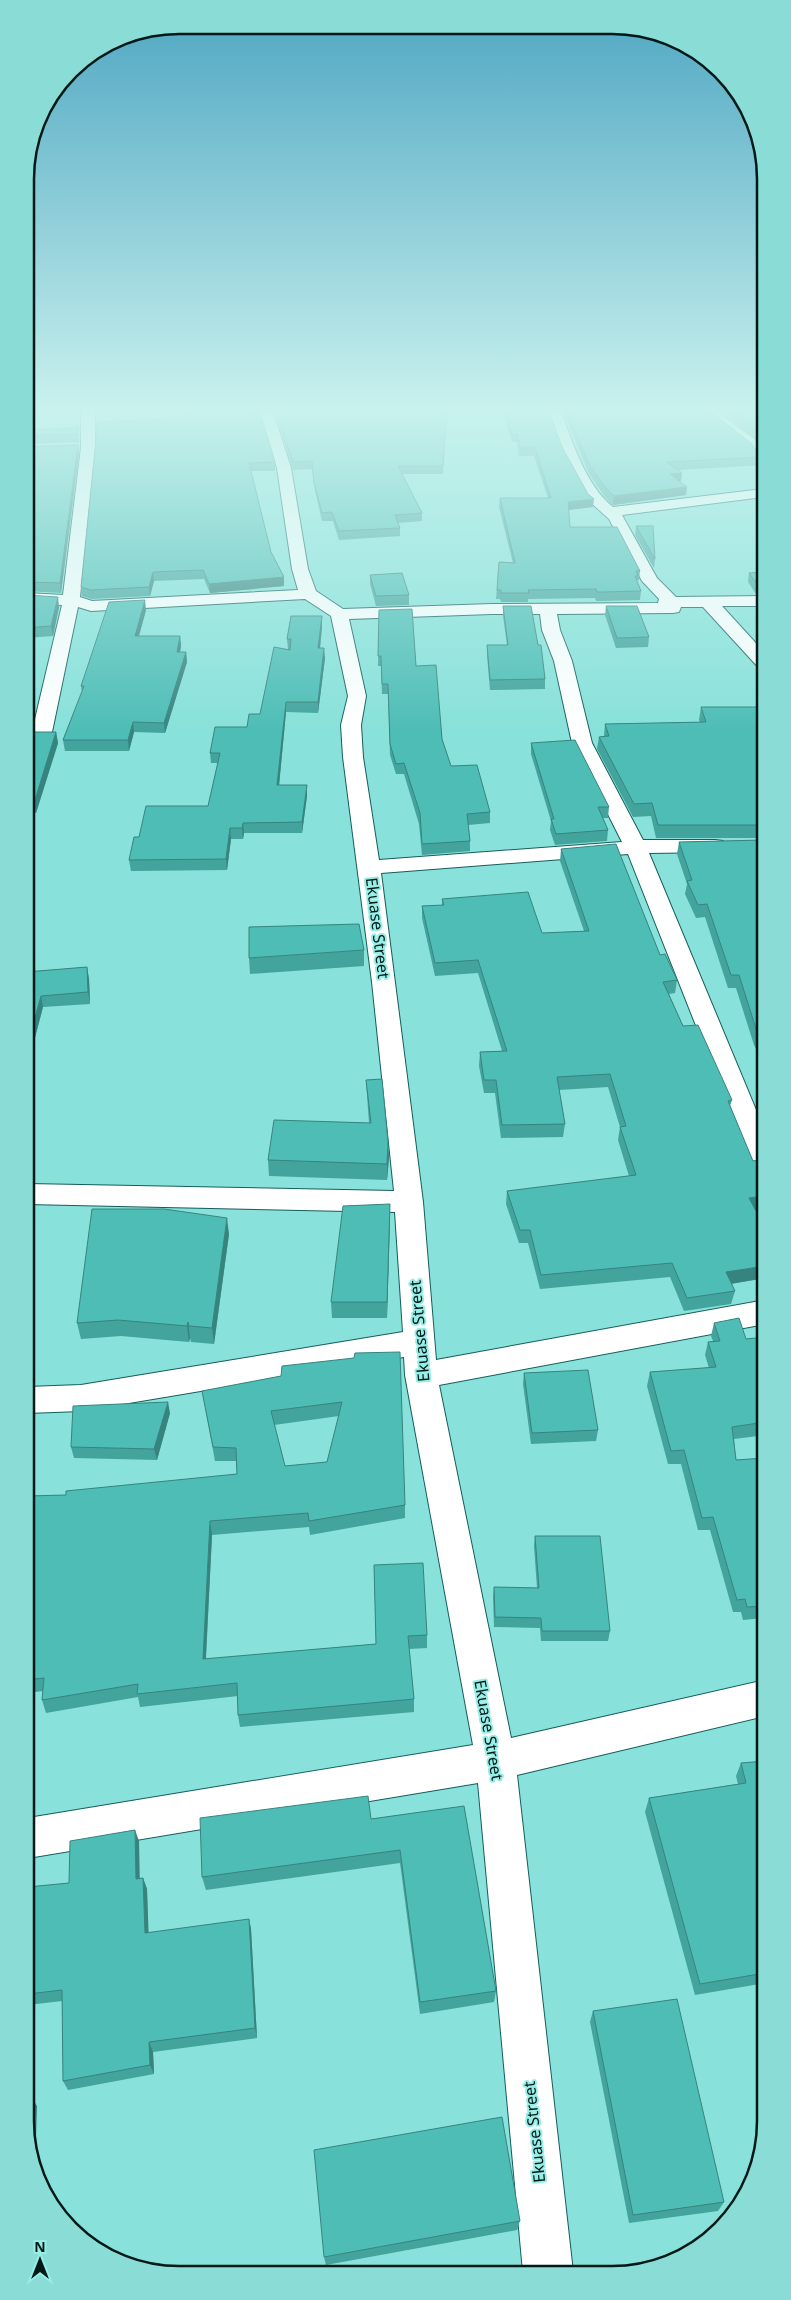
<svg xmlns="http://www.w3.org/2000/svg" width="791" height="2300" viewBox="0 0 791 2300" font-family="'Noto Sans',sans-serif">
  <style>
    .lines { fill: none; stroke-linecap: round; stroke-linejoin: round }
    .minor-casing { stroke: #145e5a; stroke-width: 2 }
    .minor { fill: #fff; fill-rule: evenodd }
    .wall { fill: #43a39d; fill-rule: evenodd }
    .shaded-wall { fill: #37847f }
    .building { fill: #4ebdb6; stroke: #37847f; fill-rule: evenodd }
    .labels { text-anchor: middle; stroke-width: 4; stroke-linejoin: round; paint-order: stroke }
    .street-label { font-size: 16px; fill: #001917; stroke: #96eee7 }
    .rim { fill: none; stroke: #001917; stroke-width: 2.5 }
  </style>
  <rect width="100%" height="100%" fill="#88e1da"/>
  <g class="lines">
    <g class="minor-casing">
      <g id="minor">
        <path d="M81,409H95V448L80,597L92,601L298,590L292,569L277,468L259,409H272L291,468L308,569L316,591L343,609L492,604L658,603L659,599L642,581L609,519L589,501L563,454L547,409H560C572,441 586,486 613,507L763,489V497L622,515L657,578L676,597L764,596V606H722L764,652V668L758,667L703,607H681L679,612L673,613L557,614L560,630L572,661L592,743L643,840H715L723,841L726,846L723,851L715,852L649,853L764,1129V1172L754,1169L750,1162L628,854L381,873L423,1202L436,1360L765,1300V1324L439,1385L511,1738L765,1680V1716L517,1775L573,2272H523L478,1783L28,1858V1818L473,1745L405,1375L404,1357L81,1411L27,1413V1387L81,1385L403,1332L395,1212L27,1204V1184L394,1191L372,982L343,757L341,725L348,696L331,616L305,599L91,611L78,607L52,732L49,736L42,738L35,736L32,732L62,605L26,603V593L63,595L81,448ZM492,614H540L542,630L554,661L572,743L622,842L379,860L363,757L361,725L366,696L349,619Z"/>
        <path d="M699,409H714L762,445L763,462L758,461L752,451Z"/>
      </g>
    </g>
    <use href="#minor" class="minor"/>
  </g>
  <g class="wall">
    <path d="M182,409H259L275,462V471H251L271,552L284,577V586L210,593L204,579L154,581L150,596L92,599L82,596L81,587L184,418Z"/>
    <path d="M274,409H447L443,474H402L422,513V521L398,523L400,528V536L339,540L333,521H322L315,491L312,469L293,470Z"/>
    <path d="M502,409H548L562,447L593,507L569,510L570,527L640,571L639,580H637V581L641,591L640,600L601,601H596L595,598L528,599V602H501L500,599H496L499,562L513,563L499,507L500,498H548L534,456H519L517,442H512Z"/>
    <path d="M562,409H707L758,454L763,455V465L678,470L682,473L681,481H680L686,495L613,505L605,497L589,474Z"/>
    <path d="M718,409H763V448V444Z"/>
    <path d="M78,428L79,442L26,444V430Z"/>
    <path d="M78,445L79,454L61,593L26,591V447Z"/>
    <path d="M636,526L655,559L654,568L635,535Z"/>
    <path d="M764,572V595L756,594L748,582L749,573Z"/>
    <path d="M370,575L409,595V605L376,606L370,584Z"/>
    <path d="M26,595L59,607L53,636L26,638Z"/>
    <path d="M503,606L538,645L545,679V689L490,690L487,655V645H507L503,616Z"/>
    <path d="M606,606L649,637L648,647L616,648L605,615Z"/>
    <path d="M146,610L139,636H180L181,646L180,652H186L187,662L165,733L134,732L129,751H65L63,740L82,692L81,686Z"/>
    <path d="M379,610L416,666L451,766L490,812V823L468,825L470,841V851L422,855L419,824L404,774H396L390,755L388,694H382L381,666H378Z"/>
    <path d="M322,616V626L320,648L325,658L318,713L286,712L279,785L307,796L302,833H244L243,839H231L227,870L131,871L129,860L139,837L208,806L218,763H211L210,753L247,727L260,714L288,649L287,639Z"/>
    <path d="M701,707H764V838H656L651,816L633,817L597,749L599,737L604,736L605,724L700,722L699,720Z"/>
    <path d="M26,732H56L58,743L36,813H26Z"/>
    <path d="M531,743L609,807L608,818H603L608,830L607,841L555,845L550,830L551,821L531,754Z"/>
    <path d="M764,840V1065L754,1045L736,988H728L705,917L696,918L685,894L687,884L677,854L679,842Z"/>
    <path d="M561,849L660,955L677,980L675,993L669,994L683,1026L732,1100L730,1106L753,1161L764,1172V1209L756,1210L764,1226L765,1278L731,1284L735,1291L731,1304L684,1311L670,1277L540,1289L528,1243H519L506,1204L507,1191L629,1176L618,1140L620,1127L608,1087L559,1090L565,1124L563,1137L501,1138L495,1093H484L479,1066L480,1052L502,1051L478,973L435,976L422,918V906L442,905V899L542,933L584,931L560,861Z"/>
    <path d="M364,950V966L250,974L249,958Z"/>
    <path d="M87,967L89,979L90,1004L43,1007L27,1068L26,972Z"/>
    <path d="M366,1080L389,1157L387,1180L269,1176L268,1160L369,1123L367,1095Z"/>
    <path d="M390,1204L387,1318H332L331,1302Z"/>
    <path d="M229,1234L214,1344L191,1342L190,1338L189,1342L121,1336L81,1339L77,1323Z"/>
    <path d="M714,1323L746,1339L765,1337V1435L734,1439L736,1460L765,1458V1618L743,1620L741,1612H733L710,1530H698L681,1464H668L647,1386L650,1372L709,1368L705,1355L708,1342L713,1341L711,1336Z"/>
    <path d="M354,1358L405,1505V1518L310,1535L309,1527L212,1535L206,1659L376,1644L374,1565L427,1635V1648L409,1649L414,1699V1712L240,1727L238,1715V1696L140,1707L138,1697L46,1713L42,1700L43,1691L27,1693V1496L66,1495L237,1474L236,1461H215L202,1391L281,1376ZM339,1416L327,1462L285,1466L274,1425Z"/>
    <path d="M524,1373L598,1430L596,1441L531,1444L523,1384Z"/>
    <path d="M170,1413L157,1460L74,1458L71,1447Z"/>
    <path d="M535,1536L610,1631L608,1641H541L540,1628L494,1627L493,1597L494,1587L537,1588L534,1546Z"/>
    <path d="M765,1761V1983L695,1995L645,1812L649,1798L738,1784L736,1776L741,1763Z"/>
    <path d="M464,1806L496,1991L494,2002L420,2014L400,1863L206,1890L202,1877L371,1819Z"/>
    <path d="M139,1841V1878H143L147,1889L148,1933L249,1919L251,1929L257,2038L153,2052L154,2074L68,2090L63,2081L62,2001L28,2005V1887L69,1883Z"/>
    <path d="M593,2011L724,2202L718,2211L629,2223L590,2022Z"/>
    <path d="M520,2221L517,2230L326,2265L324,2257Z"/>
  </g>
  <g class="shaded-wall">
    <path d="M78,445L79,454L61,593L60,583Z"/>
    <path d="M682,473L681,481L669,482L670,474Z"/>
    <path d="M687,487L686,495L613,505L614,496Z"/>
    <path d="M594,499L593,507L567,510L568,502Z"/>
    <path d="M153,572L154,581L150,596L149,587Z"/>
    <path d="M284,577V586L210,593L209,584Z"/>
    <path d="M58,597L59,607L53,636L51,626Z"/>
    <path d="M145,600L146,610L136,646L135,636Z"/>
    <path d="M322,616V626L319,658L318,648Z"/>
    <path d="M180,636L181,646L178,662L177,652Z"/>
    <path d="M324,648L325,658L318,713V702Z"/>
    <path d="M186,652L187,662L165,733L164,723Z"/>
    <path d="M286,702V712L278,796L277,785Z"/>
    <path d="M133,722L134,732L129,751L128,740Z"/>
    <path d="M56,732L58,743L36,813L34,803Z"/>
    <path d="M307,785V796L302,833V822Z"/>
    <path d="M243,823L244,833L243,839L242,828Z"/>
    <path d="M230,828L231,839L227,870L226,859Z"/>
    <path d="M87,967L89,979L90,1004L88,992Z"/>
    <path d="M41,996L43,1007L27,1068V1047Z"/>
    <path d="M388,1142L389,1157L387,1180V1164Z"/>
    <path d="M764,1196V1209L746,1212L749,1198Z"/>
    <path d="M390,1204V1220L387,1318V1302Z"/>
    <path d="M227,1218L229,1234L214,1344L212,1328Z"/>
    <path d="M765,1266V1278L723,1285L726,1272Z"/>
    <path d="M188,1322L190,1338L189,1342L187,1326Z"/>
    <path d="M168,1402L170,1413L157,1460L154,1449Z"/>
    <path d="M210,1521L212,1535L205,1672L203,1659Z"/>
    <path d="M135,1830L139,1841L140,1890L136,1879Z"/>
    <path d="M143,1878L147,1889L149,1944L145,1933Z"/>
    <path d="M249,1919L251,1929L257,2038L255,2028Z"/>
    <path d="M149,2042L153,2052L154,2074L150,2065Z"/>
    <path d="M31,2096L37,2106L35,2170L29,2153Z"/>
  </g>
  <g class="building">
    <path d="M183,409H259L275,462L249,463L271,552L284,577L209,584L203,570L153,572L149,587L91,590L81,587L96,440V422L185,418Z"/>
    <path d="M276,409H447L443,466H398L422,513L395,515L400,528L339,531L332,512L322,513L314,483L312,461L293,462Z"/>
    <path d="M505,409H548L562,447L588,494L594,499L568,502L570,527H617L640,571H636L638,576H635L641,591L601,592H597L596,589L528,590L529,593H501V590H497L499,562L515,563L500,498H551L535,448H520L517,434H512Z"/>
    <path d="M566,409H707L752,444L758,454L763,455V457L667,462L682,473L670,474L687,487L614,496L606,488L590,466Z"/>
    <path d="M729,409H763V435Z"/>
    <path d="M78,428V434L26,436V430Z"/>
    <path d="M78,445L60,583L26,582V447Z"/>
    <path d="M636,526H653L655,559Z"/>
    <path d="M764,572V585H758L749,573Z"/>
    <path d="M402,573L409,595L376,596L370,575Z"/>
    <path d="M26,595L58,597L51,626L26,628Z"/>
    <path d="M145,600L135,636H180L177,652H186L164,723L133,722L128,740H63L84,686H81L109,602Z"/>
    <path d="M503,606H531L538,645H541L545,679L490,680L487,645H508Z"/>
    <path d="M606,606H637L649,637L617,638Z"/>
    <path d="M412,609L416,666L436,665L442,739L451,766L477,765L490,812L467,814L470,841L422,844L420,813L404,763L396,764L390,744L388,684H382L381,656H378L379,610Z"/>
    <path d="M291,616H322L318,648H324L318,702H286L277,785H307L302,822L243,823L242,828H230L226,859L129,860L134,837H139L146,806H208L220,753H210L215,727H247L249,714H260L274,647L290,650L291,639H287Z"/>
    <path d="M701,707H764V768H757L764,780V825H658L652,803L634,804L599,737L609,736L605,724L706,722Z"/>
    <path d="M26,732H56L34,803H26Z"/>
    <path d="M575,740L609,807H598L608,830L556,834L551,819H554L531,743Z"/>
    <path d="M764,840V940L761,941L764,949V1046L757,1032L739,975H731L707,904L698,905L687,881L692,880L679,842Z"/>
    <path d="M616,844L660,955L665,954L677,980L663,982L683,1026L698,1025L732,1100L728,1101L753,1161L758,1160L764,1172V1196L749,1198L764,1226L765,1266L726,1272L735,1291L687,1298L672,1263L541,1275L530,1230H520L507,1191L636,1175L620,1127L626,1126L610,1074L557,1077L565,1124L502,1125L496,1080H484L480,1052L507,1051L478,960L435,963L422,906L444,905L442,899L528,892L542,933L589,931L561,849Z"/>
    <path d="M359,924L364,950L249,958V927Z"/>
    <path d="M87,967L88,992L41,996L27,1047L26,972Z"/>
    <path d="M382,1079L388,1142L387,1164L268,1160L274,1120L371,1123L366,1080Z"/>
    <path d="M390,1204L387,1302H331L343,1206Z"/>
    <path d="M92,1209H164L227,1218L212,1328L189,1326L188,1322L187,1326L118,1320L77,1323Z"/>
    <path d="M739,1318L746,1339L765,1337V1422L732,1427L736,1460L765,1458V1606L747,1607L745,1599L737,1600L713,1517L702,1518L684,1450L671,1451L650,1372L716,1367L708,1342L720,1341L714,1323Z"/>
    <path d="M400,1352L405,1505L309,1521L308,1513L210,1521L203,1659L376,1644L374,1565L423,1563L427,1635L408,1636L414,1699L238,1715L237,1683L137,1694L138,1684L42,1700L44,1678L27,1680V1496L66,1495V1491L237,1474L236,1448L213,1447L202,1391L281,1376L282,1366L354,1358L355,1353ZM342,1402L327,1462L285,1466L271,1411Z"/>
    <path d="M588,1370L598,1430L532,1433L524,1373Z"/>
    <path d="M168,1402L154,1449L71,1447L73,1406Z"/>
    <path d="M535,1536H600L610,1631H542L541,1618L495,1617L494,1587L539,1588Z"/>
    <path d="M765,1761V1894H762L765,1904V1973L700,1984L649,1798L746,1783L741,1763Z"/>
    <path d="M368,1796L371,1819L464,1806L496,1991L420,2002L400,1850L202,1877L200,1818Z"/>
    <path d="M135,1830L136,1879L143,1878L145,1933L249,1919L255,2028L149,2042L150,2065L63,2081L62,1990L28,1994V1887L69,1883L70,1841Z"/>
    <path d="M677,1999L724,2202L633,2215L593,2011Z"/>
    <path d="M28,2096H31L29,2153L28,2152Z"/>
    <path d="M502,2117L520,2221L324,2257L314,2150Z"/>
  </g>
  <linearGradient id="sky" x2="0" y2="1"><stop stop-color="#4ea6c2"/><stop offset="0.56" stop-color="#c9f2ee"/><stop offset="1" stop-color="#c9f2ee" stop-opacity="0"/></linearGradient>
  <rect width="791" height="731" fill="url(#sky)"/>
  <g class="labels">
    <g class="street-label">
      <text transform="translate(378 928) rotate(83)" y="6">Ekuase Street</text>
      <text transform="translate(419 1331) rotate(-95)" y="6">Ekuase Street</text>
      <text transform="translate(489 1730) rotate(80)" y="6">Ekuase Street</text>
      <text transform="translate(534 2132) rotate(-96)" y="6">Ekuase Street</text>
    </g>
  </g>
  <path d="M0 0H791V2300H0ZM179 34H612A145 145 0 0 1 757 179V2121A145 145 0 0 1 612 2266H179A145 145 0 0 1 34 2121V179A145 145 0 0 1 179 34Z" fill="#8addd6" fill-rule="evenodd"/>
  <path class="rim" d="M179 34H612A145 145 0 0 1 757 179V2121A145 145 0 0 1 612 2266H179A145 145 0 0 1 34 2121V179A145 145 0 0 1 179 34Z"/>
  <g transform="translate(40 2260)" stroke="#96eee7" stroke-width="4" paint-order="stroke">
  <path d="M0-4L9 19L0 12L-9 19Z" fill="#001917"/>
  <text y="-8" font-size="14" font-weight="bold" text-anchor="middle" fill="#001917">N</text>
  </g>
</svg>
